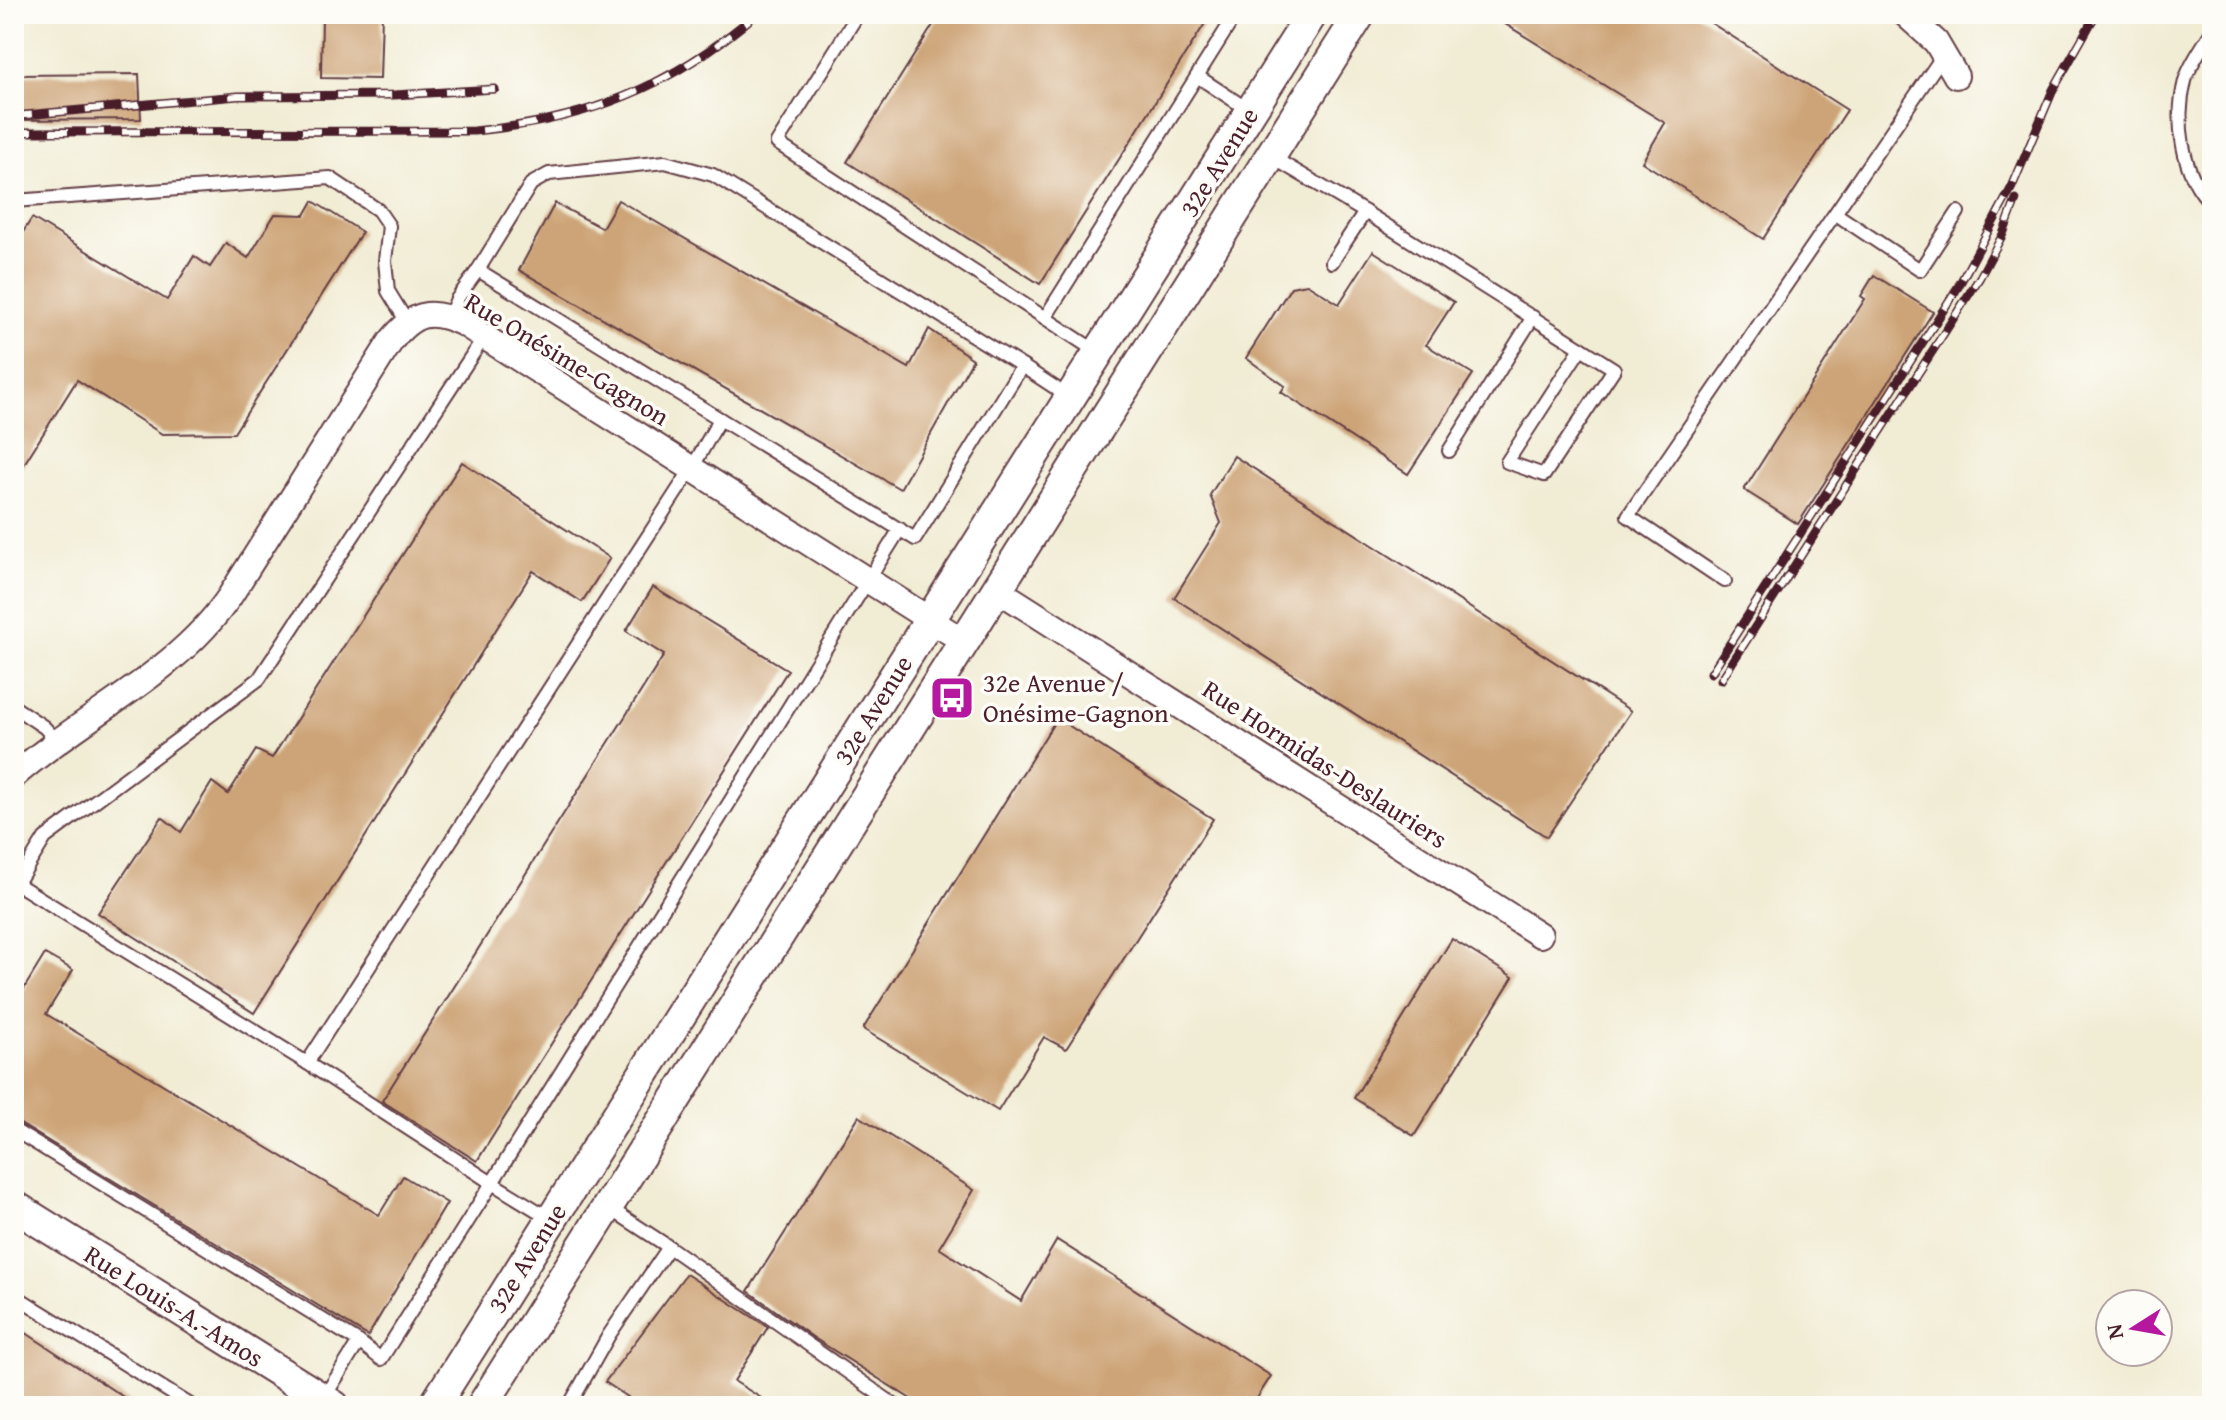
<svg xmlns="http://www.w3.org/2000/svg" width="2226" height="1420" viewBox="0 0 2226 1420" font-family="'Gentium Book Plus',serif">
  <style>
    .building { fill: #cda478 }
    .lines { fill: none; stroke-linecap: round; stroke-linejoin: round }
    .service-casing { stroke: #633e44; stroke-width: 16 }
    .minor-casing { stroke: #633e44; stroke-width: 28 }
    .tertiary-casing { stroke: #633e44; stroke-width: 34 }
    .service { stroke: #fff; stroke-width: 12 }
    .minor { stroke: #fff; stroke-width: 24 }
    .tertiary { stroke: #fff; stroke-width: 30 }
    .rail-casing { stroke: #4a1f2b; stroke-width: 9 }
    .rail { stroke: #fdfcf7; stroke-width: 6; stroke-dasharray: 18; stroke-linecap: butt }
    .labels { text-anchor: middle; stroke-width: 7; stroke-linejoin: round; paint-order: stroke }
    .street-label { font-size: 26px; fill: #4a1f2b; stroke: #fdfcf7 }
    .poi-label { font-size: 26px; fill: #4a1f2b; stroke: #fdfcf7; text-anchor: start }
  </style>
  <rect width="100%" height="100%" fill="#fdfcf7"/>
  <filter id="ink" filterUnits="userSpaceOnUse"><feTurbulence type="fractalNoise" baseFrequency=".0125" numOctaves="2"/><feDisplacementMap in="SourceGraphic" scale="16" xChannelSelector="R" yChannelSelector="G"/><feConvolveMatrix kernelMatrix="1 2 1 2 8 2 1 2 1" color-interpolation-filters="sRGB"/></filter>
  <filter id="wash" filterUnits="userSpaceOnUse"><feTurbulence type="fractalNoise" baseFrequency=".006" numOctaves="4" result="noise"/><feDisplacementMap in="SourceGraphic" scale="32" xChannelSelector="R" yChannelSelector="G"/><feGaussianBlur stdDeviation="1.8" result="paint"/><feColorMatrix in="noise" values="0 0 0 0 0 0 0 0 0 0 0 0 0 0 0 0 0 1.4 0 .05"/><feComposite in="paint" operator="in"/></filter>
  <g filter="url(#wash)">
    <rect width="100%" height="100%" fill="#f1ecd4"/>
    <g id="blocks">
      <g class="building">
        <path d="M322,14H382L380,79L321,78Z"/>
        <path d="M940,14H1211L1040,284L847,162Z"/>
        <path d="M1489,14H1697L1847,110L1763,239L1642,162L1665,123Z"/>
        <path d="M139,74L141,119L14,120V75Z"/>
        <path d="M618,200L909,368L929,329L973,359L900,489L519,270L555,203L602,228Z"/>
        <path d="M313,201L362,232L234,433L162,434L77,380L14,480V246L32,218L167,300L194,256L210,267L226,243L248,258L275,214L305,215Z"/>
        <path d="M1373,251L1454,302L1426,345L1473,374L1408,474L1281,392L1285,386L1246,358L1291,287L1307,284L1339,304Z"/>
        <path d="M1874,275L1933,312L1798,524L1744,490L1865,299L1861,296Z"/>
        <path d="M1234,456L1631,711L1547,837L1174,598L1221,523L1210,495Z"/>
        <path d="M462,462L610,558L582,602L533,571L254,1013L98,913L162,817L181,832L212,782L228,794L256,750L272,758Z"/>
        <path d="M653,587L788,670L477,1161L382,1101L664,655L626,631Z"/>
        <path d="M1057,718L1213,819L1066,1049L1044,1037L998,1111L863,1029Z"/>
        <path d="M1452,939L1513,977L1414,1136L1354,1098Z"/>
        <path d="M45,954L73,970L46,1014L379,1215L403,1176L447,1203L368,1336L14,1120V1005Z"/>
        <path d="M859,1116L974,1190L939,1248L1021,1301L1057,1240L1271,1376L1252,1406H922L814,1338L748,1291Z"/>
        <path d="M686,1274L768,1327L734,1381L774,1406H623L628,1397L605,1382Z"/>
        <path d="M14,1325L137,1406H14Z"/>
      </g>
    </g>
  </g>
  <g filter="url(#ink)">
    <use href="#blocks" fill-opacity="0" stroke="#633e44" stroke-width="2"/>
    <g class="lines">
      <g class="service-casing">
        <g id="service">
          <path d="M858,14L777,143L1045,318"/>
          <path d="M2212,31C2203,47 2190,63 2185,81C2175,120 2181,175 2212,204"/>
          <path d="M1197,76L1250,111"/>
          <path d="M1270,156L1365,212L1581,348"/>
          <path d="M14,201L330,178L378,210L389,226L385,261L388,291L407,322"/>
          <path d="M1836,214L1920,270L1958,212"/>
          <path d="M1332,262L1365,212"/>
          <path d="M449,317L457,299L478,270"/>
          <path d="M1581,348L1614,369L1544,475L1507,462Z"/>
          <path d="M1097,352L1045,318L1236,14"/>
          <path d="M1022,366L915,539L478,270L531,184L549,174L665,162L713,175L1022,366L1071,398"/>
          <path d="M720,419L692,468L307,1063L492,1183L900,529"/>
          <path d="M1449,451L1533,317"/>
          <path d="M1725,581L1628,516L1944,54"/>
          <path d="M14,707L44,727L58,742"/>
          <path d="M14,882L307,1063"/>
          <path d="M14,888L45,838L259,679L484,337"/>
          <path d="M14,1130L359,1342L381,1359L492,1183L551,1219"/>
          <path d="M669,1247L896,1406"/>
          <path d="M14,1295L192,1406"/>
          <path d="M323,1399L359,1342"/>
          <path d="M569,1406L609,1335L669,1247L608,1207"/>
        </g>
      </g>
      <g class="minor-casing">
        <g id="minor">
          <path d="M1905,14L1936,42L1956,76"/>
          <path d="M998,590L1540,935"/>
          <path d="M14,776C83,715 177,674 230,596L391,341C414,312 430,308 464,324L965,642"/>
        </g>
      </g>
      <g class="tertiary-casing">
        <g id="tertiary">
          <path d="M14,1206L334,1406"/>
          <path d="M434,1406L1312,14"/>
          <path d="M482,1406L1360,14"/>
        </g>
      </g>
      <use href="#service" class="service"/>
      <use href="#minor" class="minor"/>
      <use href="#tertiary" class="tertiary"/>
      <g class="rail-casing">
        <g id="rail">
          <path d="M14,116L238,96L394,95L495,89"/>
          <path d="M14,132L474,131C585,121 672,87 756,14"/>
          <path d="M1711,673L1958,287L2012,187L2053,90L2096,14"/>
          <path d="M1721,680L1980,277L2003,234L2016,200"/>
        </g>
      </g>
      <use href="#rail" class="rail"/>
    </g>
  </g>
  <defs>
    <g id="bus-square" transform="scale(2.3)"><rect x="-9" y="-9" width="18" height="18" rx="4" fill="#b5179e" stroke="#fdfcf7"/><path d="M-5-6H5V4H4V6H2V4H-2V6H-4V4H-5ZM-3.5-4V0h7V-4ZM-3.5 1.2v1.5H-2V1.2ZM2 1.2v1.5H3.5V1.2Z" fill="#fff"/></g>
  </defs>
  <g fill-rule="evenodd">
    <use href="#bus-square" x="952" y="698"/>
  </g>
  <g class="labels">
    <g class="street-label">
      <text transform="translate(1219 162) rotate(-58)" y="9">32e Avenue</text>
      <text transform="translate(567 359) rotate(31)" y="9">Rue Onésime-Gagnon</text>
      <text transform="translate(873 710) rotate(-58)" y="9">32e Avenue</text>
      <text transform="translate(1325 764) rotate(33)" y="9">Rue Hormidas-Deslauriers</text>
      <text transform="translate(527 1258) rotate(-58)" y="9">32e Avenue</text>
      <text transform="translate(174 1306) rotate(32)" y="9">Rue Louis-A.-Amos</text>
    </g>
    <g class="poi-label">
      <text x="983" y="692">32e Avenue /<tspan x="983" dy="30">Onésime-Gagnon</tspan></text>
    </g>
  </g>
  <rect width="2226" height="1420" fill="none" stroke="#fdfcf7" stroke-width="48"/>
  <g transform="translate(2134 1328) rotate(259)"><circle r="38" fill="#fdfcf7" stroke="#b5a4a5" stroke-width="2"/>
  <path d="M0-6L14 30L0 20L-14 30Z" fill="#b5179e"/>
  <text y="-12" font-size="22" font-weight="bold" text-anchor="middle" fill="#4a1f2b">N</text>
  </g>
</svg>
